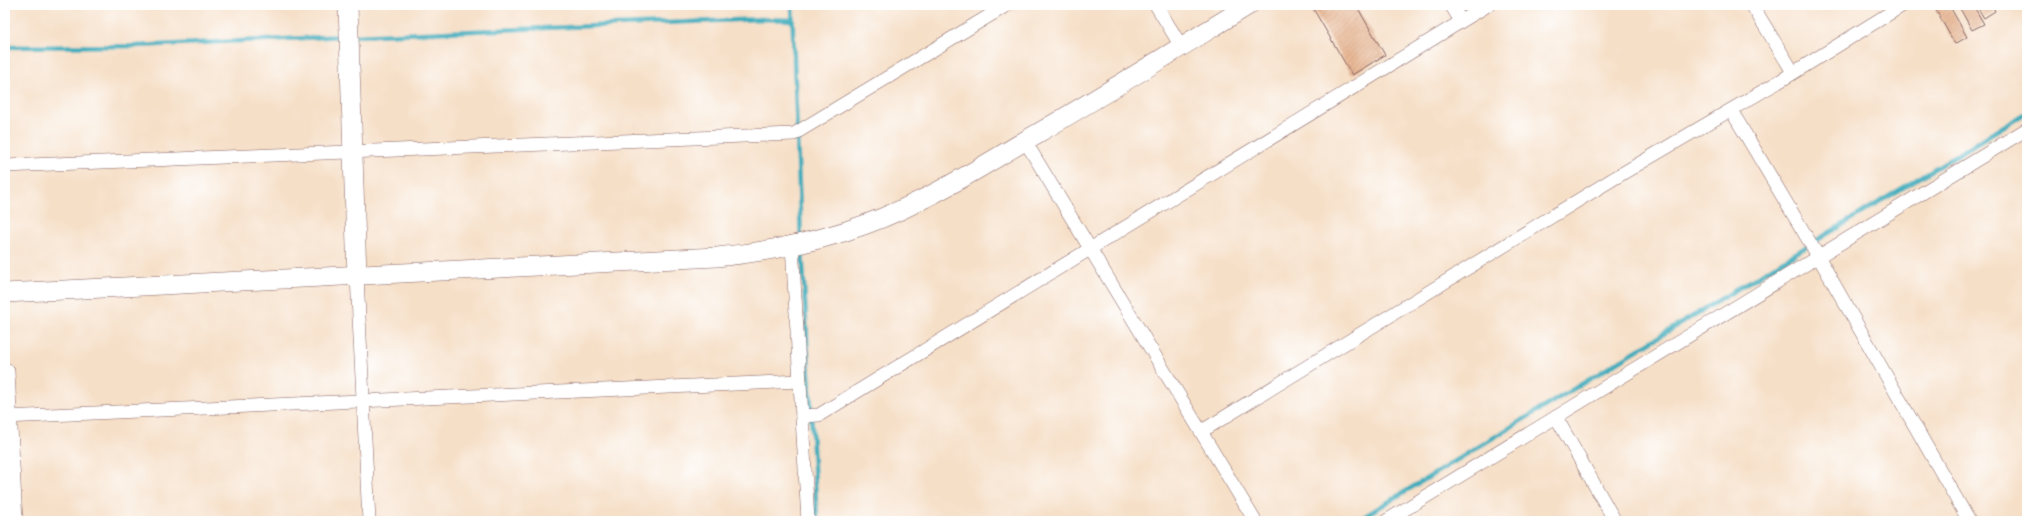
<svg xmlns="http://www.w3.org/2000/svg" width="2032" height="526" viewBox="0 0 2032 526" font-family="'IM FELL Great Primer',serif">
  <style>
    .lines { fill: none; stroke-linecap: round; stroke-linejoin: round }
    .stream { stroke: #3eacbc; stroke-width: 4.5 }
    .building { fill: url(#building-hatch) }
    .street-casing { stroke: #866262; stroke-width: 14 }
    .secondary-casing { stroke: #866262; stroke-width: 20 }
    .street { stroke: #fff; stroke-width: 13 }
    .secondary { stroke: #fff; stroke-width: 19 }
  </style>
  <defs>
    <pattern id="building-hatch" width="6" height="6" patternUnits="userSpaceOnUse"><rect width="6" height="6" fill="#e8b895"/><path d="M-1 1l2-2M0 6l6-6M5 7l2-2" fill="none" stroke="#c89e81"/></pattern>
  </defs>
  <rect width="100%" height="100%" fill="#fff"/>
  <filter id="ink" filterUnits="userSpaceOnUse"><feTurbulence type="fractalNoise" baseFrequency=".025" numOctaves="2"/><feDisplacementMap in="SourceGraphic" scale="8" xChannelSelector="R" yChannelSelector="G"/><feConvolveMatrix kernelMatrix="1 2 1 2 8 2 1 2 1" color-interpolation-filters="sRGB"/></filter>
  <filter id="wash" filterUnits="userSpaceOnUse"><feTurbulence type="fractalNoise" baseFrequency=".012" numOctaves="4" result="noise"/><feDisplacementMap in="SourceGraphic" scale="16" xChannelSelector="R" yChannelSelector="G"/><feGaussianBlur stdDeviation="0.9" result="paint"/><feColorMatrix in="noise" values="0 0 0 0 0 0 0 0 0 0 0 0 0 0 0 0 0 1.4 0 .05"/><feComposite in="paint" operator="in"/></filter>
  <g filter="url(#wash)">
    <rect width="100%" height="100%" fill="#f6dfc7"/>
    <g class="lines">
      <g class="stream">
        <path d="M792,5L801,239"/>
        <path d="M353,36L762,19L793,20"/>
        <path d="M5,47L136,46L345,36"/>
        <path d="M802,247L817,521"/>
        <path d="M1357,521L2027,112"/>
      </g>
    </g>
    <g id="blocks">
      <g class="building">
        <path d="M1311,5H1356L1385,55L1352,75Z"/>
        <path d="M1933,5H1949L1967,37L1955,44Z"/>
        <path d="M1958,5H1973L1984,24L1972,30Z"/>
        <path d="M1976,5H1992L1995,11L1984,18Z"/>
      </g>
    </g>
  </g>
  <g filter="url(#ink)">
    <use href="#blocks" fill-opacity="0" stroke="#866262" stroke-width="1"/>
    <g class="lines">
      <g class="street-casing">
        <g id="street">
          <path d="M1156,5L1181,46"/>
          <path d="M1451,5L1461,21"/>
          <path d="M1752,5L1793,72"/>
          <path d="M1731,110L1818,256L1969,521"/>
          <path d="M1025,141L1255,521"/>
          <path d="M5,166L794,134L1007,5"/>
          <path d="M792,245L808,521"/>
          <path d="M357,276L369,521"/>
          <path d="M802,416L819,415L1488,5"/>
          <path d="M5,417L800,381"/>
          <path d="M1556,417L1615,521"/>
          <path d="M1202,431L1613,179L1785,78L1903,5"/>
          <path d="M1386,521L2027,129"/>
        </g>
      </g>
      <g class="secondary-casing">
        <g id="secondary">
          <path d="M348,5L357,276"/>
          <path d="M5,293L717,257C786,250 857,233 919,201C961,181 1000,155 1040,132C1110,91 1179,48 1249,5"/>
          <path d="M5,372L13,521"/>
        </g>
      </g>
      <use href="#street" class="street"/>
      <use href="#secondary" class="secondary"/>
    </g>
  </g>
  <rect width="2032" height="526" fill="none" stroke="#fff" stroke-width="20"/>
</svg>
